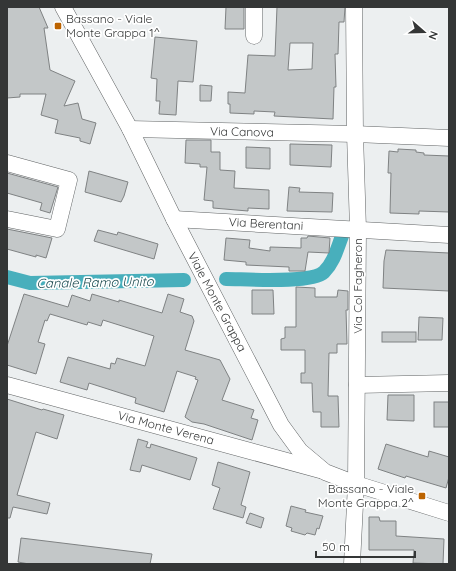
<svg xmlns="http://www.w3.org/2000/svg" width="456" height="571" viewBox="0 0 456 571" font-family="Quicksand,sans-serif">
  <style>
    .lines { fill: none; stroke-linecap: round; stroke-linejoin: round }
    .canal { stroke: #48afbc; stroke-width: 14 }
    .building { fill: #c3c7c8; stroke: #7f8283; fill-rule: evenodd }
    .minor-casing { stroke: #616465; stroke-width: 17 }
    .minor { stroke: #fff; stroke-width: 16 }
    .poi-dot { fill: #bc6300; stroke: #fff; stroke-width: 1.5 }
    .labels { text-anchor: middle; stroke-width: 3.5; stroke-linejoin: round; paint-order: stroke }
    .poi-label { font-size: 12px; fill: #343636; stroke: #fff; text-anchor: start }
    .street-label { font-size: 12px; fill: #343636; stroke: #fff }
    .water-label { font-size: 13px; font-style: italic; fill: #1d4b50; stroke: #fff }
  </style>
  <rect width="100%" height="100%" fill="#eceff0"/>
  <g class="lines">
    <g class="canal">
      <path d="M7,277L30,283L184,280"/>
      <path d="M226,279C245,279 311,284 324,272C334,262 337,249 342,236"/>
    </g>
  </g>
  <g class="building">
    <path d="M7,7H39L48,28H44L50,70L75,81L64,106L78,103L82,119L96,123L90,144L80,141V138L55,133L58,120L41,115L46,94H20V97L7,98Z"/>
    <path d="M226,7H244V29H225Z"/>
    <path d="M277,7H345L344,22H339L338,54H335L336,87H334L333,119L274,116L275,112L254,111V114L230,113V104H228V92L245,93L248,55L275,56ZM290,43H313L312,69L288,70Z"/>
    <path d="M155,37L197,41L193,82L178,81L176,115L159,114L160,101H156L157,79L151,78Z"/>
    <path d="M200,85L212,86L211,101H200Z"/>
    <path d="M186,140H211V152H220V170L235,171L234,188L269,190V209L248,208V211L213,208V201L204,200L207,167H200V164L185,163Z"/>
    <path d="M290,144L332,145L331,167L290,165Z"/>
    <path d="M246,147L270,148V169L246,168Z"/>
    <path d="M398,149L416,150V152L424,153V155L449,156V212L419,211V214L390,213L391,173H388L389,151L398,152Z"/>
    <path d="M89,171L128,182L124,196L121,202L85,192Z"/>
    <path d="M7,173L58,187L50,213L40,210L42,203L7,193Z"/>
    <path d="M289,187L300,188L299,192L333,193L332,212L287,211Z"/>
    <path d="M7,229L52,238L46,258L36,255V257L7,249Z"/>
    <path d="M98,230L117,235L118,232L158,244L154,259L94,241Z"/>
    <path d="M308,236L330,238L329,253L308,252L305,271H289V267L246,265V262L224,260L226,238L250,240L249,248L270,251V247L301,248V238H307Z"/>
    <path d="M386,250L449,253V291L383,288L384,261Z"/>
    <path d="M296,287L315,288V297H337L338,290L348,291V310H346L347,344H337V353H329L328,396H338L339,427H321V412H313L312,383H301V373H305V350H281V339L285,338V327H296Z"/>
    <path d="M252,290H273L274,314H252Z"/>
    <path d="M24,294L68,307L72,295L90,301L92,294L119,302V300L162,313L168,294L184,299L180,312L192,316L194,321L185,350L220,360L230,379L222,400L254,410L251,418L258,420L252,440L204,424L192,422L185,417L198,380L195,379L196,377L177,371L164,412L135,403L136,398L89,383L87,390L60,382L68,357L110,369L111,363L115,364L117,358L145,366L154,336L103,320L101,326L88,322L87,325L50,314L47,321L45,320L38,342L45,344L36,374L7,365V346Z"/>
    <path d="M419,317L443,318L442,340H418Z"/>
    <rect x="382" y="332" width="34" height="10"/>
    <path d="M388,395H414V421L387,420Z"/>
    <path d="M7,399L42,410L43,409L64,415L57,439L36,432L17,495L50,503L47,514L13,507L10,518H7Z"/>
    <rect x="434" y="402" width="15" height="25"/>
    <path d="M138,439L148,442L146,447L150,448L151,444L197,458L190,480L142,465L140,472L130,470Z"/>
    <path d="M386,444L428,457L429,451L449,457V477L446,488L406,476L405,478L378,469Z"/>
    <path d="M218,462L250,472L241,505L246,507L243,518L213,509L220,488L212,485Z"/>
    <path d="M291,506L306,510L305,512L323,516L319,529L317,528L315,535L307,533L305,535L291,531L292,528L286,526Z"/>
    <path d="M250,513L264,518L261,528L246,523Z"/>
    <path d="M369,517H379L380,521H396V536L444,539L443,564L413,563L414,550H369Z"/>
    <path d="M21,538L152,554L150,564H29L18,562Z"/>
  </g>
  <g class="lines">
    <g class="minor-casing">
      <g id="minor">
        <path d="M63,7L130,129L174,219L281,425L300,451L325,472L356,484L449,513"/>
        <path d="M254,7V36"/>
        <path d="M130,129L355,134L449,138"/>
        <path d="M7,163L69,180L57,229L7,219"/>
        <path d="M174,219L449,235"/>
        <path d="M7,385L320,470"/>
        <path d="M357,385L449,383"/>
        <path d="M352,564L356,484L358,229L355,134L354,7"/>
      </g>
    </g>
    <use href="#minor" class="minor"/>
  </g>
  <g class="poi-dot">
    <rect x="54" y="22" width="8" height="8" rx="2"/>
    <rect x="418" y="492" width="8" height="8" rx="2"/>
  </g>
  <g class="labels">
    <g class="poi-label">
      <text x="66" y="23">Bassano - Viale<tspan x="66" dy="14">Monte Grappa 1^</tspan></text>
      <text x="414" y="493" text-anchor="end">Bassano - Viale<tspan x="414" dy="14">Monte Grappa 2^</tspan></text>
    </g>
    <g class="street-label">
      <text transform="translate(242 132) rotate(1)" y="4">Via Canova</text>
      <text transform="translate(266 224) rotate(3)" y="4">Via Berentani</text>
      <text transform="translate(358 286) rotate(-90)" y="4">Via Col Fagheron</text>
      <text transform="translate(217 302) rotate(62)" y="4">Viale Monte Grappa</text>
      <text transform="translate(166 428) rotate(15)" y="4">Via Monte Verena</text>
    </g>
    <g class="water-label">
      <text transform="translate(95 282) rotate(-1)" y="5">Canale Ramo Unito</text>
    </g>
  </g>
  <rect width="456" height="571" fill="none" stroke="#343636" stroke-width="16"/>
  <g transform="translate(424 32) rotate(110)" stroke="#ffffff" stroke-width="3" paint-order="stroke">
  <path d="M0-3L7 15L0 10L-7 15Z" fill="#343636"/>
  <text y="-6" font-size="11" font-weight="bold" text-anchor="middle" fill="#343636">N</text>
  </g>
  <path d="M316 551v6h99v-6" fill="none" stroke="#343636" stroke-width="2"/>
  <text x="322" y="551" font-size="12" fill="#343636" stroke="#ffffff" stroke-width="3" paint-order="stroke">50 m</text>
</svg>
